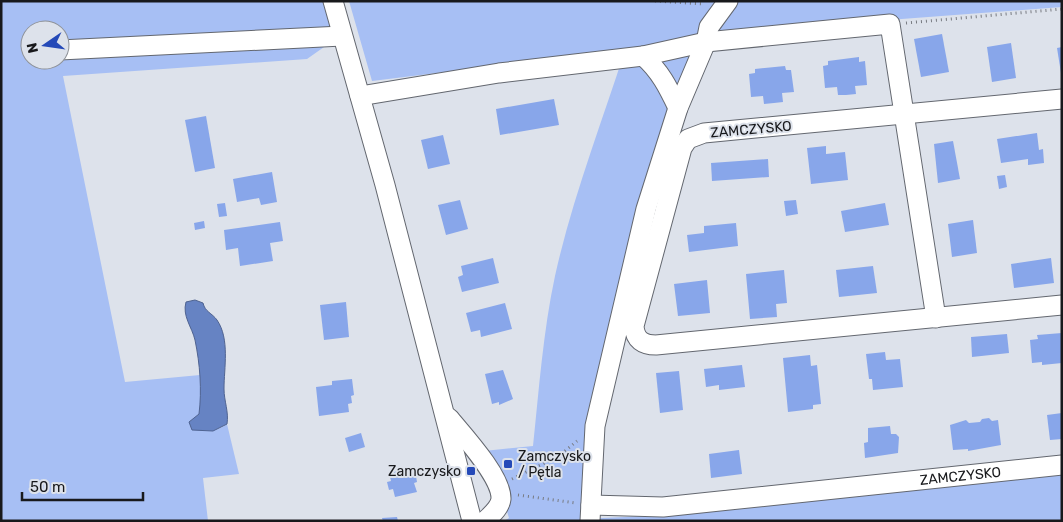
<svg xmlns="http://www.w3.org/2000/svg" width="1063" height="522" viewBox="0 0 1063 522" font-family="Rubik,sans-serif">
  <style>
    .green { fill: #a7bff4; fill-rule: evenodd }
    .water { fill: #6683c3; stroke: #4f6391 }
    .building { fill: #88a6ea }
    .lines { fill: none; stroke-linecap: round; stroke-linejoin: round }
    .minor-casing { stroke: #63676f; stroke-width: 21 }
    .path { stroke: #777a80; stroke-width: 3; stroke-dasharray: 1 4; stroke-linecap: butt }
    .minor { stroke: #fff; stroke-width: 19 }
    .poi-dot { fill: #2449b8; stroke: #dde2eb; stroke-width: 2 }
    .labels { text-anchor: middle; stroke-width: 4; stroke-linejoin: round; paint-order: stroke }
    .street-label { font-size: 14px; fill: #18191c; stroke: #dde2eb }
    .poi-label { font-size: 14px; fill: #18191c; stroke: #dde2eb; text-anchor: start }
  </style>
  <rect width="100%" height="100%" fill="#dde2eb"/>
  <g class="green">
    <path d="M1,1H324L334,40L307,59L63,76L125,382L200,375L201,395L199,414L190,422C204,430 213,434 227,424L239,474L203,478L208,521H1ZM30,30H60V60H30Z"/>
    <path d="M349,1H1062V7L728,32L704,27L663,124L636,210L587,416L581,519L668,515L1062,472V521H504L509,518L494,468L484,451L533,446C539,390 543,332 555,276C572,199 601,125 625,50L372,81Z"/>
  </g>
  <path class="water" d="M195,300L203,303C205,312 212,313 217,320C230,339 224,368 224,389C224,401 229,412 227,424L213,431L192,430L189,422L199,414C202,390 200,364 195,340C192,327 182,316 186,302Z"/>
  <g class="building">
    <path d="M942,34L949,72L921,77L914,39Z"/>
    <path d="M1011,43L1016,78L992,82L987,47Z"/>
    <path d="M1062,47V73H1061L1057,48Z"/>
    <path d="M859,57V62L865,61L867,85L855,86L856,94L846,95H838L837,87L825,88L823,66L828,65V61Z"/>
    <path d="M785,66L786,70H791L794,92L782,93L783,102L774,103L764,104L763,96L751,97L749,74L755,73V69Z"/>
    <path d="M554,99L559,125L500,135L496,109Z"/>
    <path d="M206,116L215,168L195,172L185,120Z"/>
    <path d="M1037,133L1039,150L1043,149L1044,163L1028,165V159L1001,163L997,139Z"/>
    <path d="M443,135L450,164L428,169L421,140Z"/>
    <path d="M953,141L960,179L938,183L934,144Z"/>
    <path d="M826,146V154L845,152L848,180L811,184L807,148Z"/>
    <path d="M768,159L769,177L712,181L711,163Z"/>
    <path d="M272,172L277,202L261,205L259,198L237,202L233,179Z"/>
    <path d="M1005,175L1007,187L999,189L997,176Z"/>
    <path d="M460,200L468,229L446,235L438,205Z"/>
    <path d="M796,200L798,214L786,216L784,201Z"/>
    <path d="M225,203L227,216L219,217L217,204Z"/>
    <path d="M885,203L889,225L845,232L841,211Z"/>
    <path d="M973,220L977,253L952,257L948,224Z"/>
    <path d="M204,221L205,228L195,230L194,223Z"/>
    <path d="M280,222L283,241L270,243L273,261L240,266L238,248L226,250L224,230Z"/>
    <path d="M736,223L738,246L689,252L687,235L704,233V226Z"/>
    <path d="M493,258L499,283L462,292L458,277L463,275L461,266Z"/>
    <path d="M1051,258L1054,283L1014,288L1011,264Z"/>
    <path d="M873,266L877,293L839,297L836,270Z"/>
    <path d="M784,270L787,303L776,304L777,317L750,319L746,274Z"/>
    <path d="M707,280L710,313L678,316L674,284Z"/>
    <path d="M346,302L349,337L324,340L320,305Z"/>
    <path d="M505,303L512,329L481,337L480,330L471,332L466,313Z"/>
    <path d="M1062,333V363L1042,365V362L1032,363L1030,340L1038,339L1037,335Z"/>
    <path d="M1007,334L1009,353L972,357L971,337Z"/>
    <path d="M885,352L886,360L900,359L903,387L873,390L872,379H869L866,354Z"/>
    <path d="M810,355L811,366L817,365L821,404L813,405V409L788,412L783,358Z"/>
    <path d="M742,365L745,387L719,390V385L706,387L704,369Z"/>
    <path d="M503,370L513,399L499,405V402L492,404L485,374Z"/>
    <path d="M679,371L683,410L660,413L656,373Z"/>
    <path d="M352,379L354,395L351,396L352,403L348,404L349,412L319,416L316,387L332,385V381Z"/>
    <path d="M1062,413V439L1050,440L1047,415Z"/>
    <path d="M989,418L992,421L998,420L1001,445L968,451V449L953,450L950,425L966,420L969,423L980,422L982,419Z"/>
    <path d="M890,426L891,434H896L899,437L898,453L865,458L864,443L868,442V428Z"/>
    <path d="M361,433L365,447L349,452L345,438Z"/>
    <path d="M739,450L742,474L711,478L709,454Z"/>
    <path d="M411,468L413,476H416L417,482L414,483L417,492L395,497L393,489L389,490L387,482L391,481L389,473Z"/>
    <path d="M397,517L398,521H383L382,518Z"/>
  </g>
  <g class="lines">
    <g class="minor-casing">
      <g id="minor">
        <path d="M333,1L385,185L472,521"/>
        <path d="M60,50L342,36"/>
        <path d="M643,56C660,71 668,87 678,108"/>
        <path d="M360,96L499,73L643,56L706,42L890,24L936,318"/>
        <path d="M1062,99L704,133L688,139L682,148L634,326C635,340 643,345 656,345L1062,305"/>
        <path d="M449,418C463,435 502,477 501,499C500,508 491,515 485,521"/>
        <path id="s1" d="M591,505L663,507L1062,465"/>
        <path d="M590,521L595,426L646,209L678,108L706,42L709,27L728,1"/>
      </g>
    </g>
    <g class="path">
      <path d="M655,1L704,4"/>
      <path d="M906,23L1062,9"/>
      <path d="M512,479L559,456L577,441"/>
      <path d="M518,495L576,503"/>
    </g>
    <use href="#minor" class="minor"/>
  </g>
  <g class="poi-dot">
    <rect x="503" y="459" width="10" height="10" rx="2.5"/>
    <rect x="466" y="466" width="10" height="10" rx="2.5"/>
  </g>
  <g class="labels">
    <g class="street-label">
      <text transform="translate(751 129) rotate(-5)" y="5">ZAMCZYSKO</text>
      <text dy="5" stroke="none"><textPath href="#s1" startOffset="371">ZAMCZYSKO</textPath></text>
    </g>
    <g class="poi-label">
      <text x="518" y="461">Zamczysko<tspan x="518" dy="16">/ Pętla</tspan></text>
      <text x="461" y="476" text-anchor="end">Zamczysko</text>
    </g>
  </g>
  <rect width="1063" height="522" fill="none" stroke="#18191c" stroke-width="5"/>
  <g transform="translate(45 45) rotate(257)"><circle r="24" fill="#dde2eb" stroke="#8e9298"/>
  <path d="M0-4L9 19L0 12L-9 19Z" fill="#2449b8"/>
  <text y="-8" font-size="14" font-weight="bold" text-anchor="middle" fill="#18191c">N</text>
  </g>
  <path d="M22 492v8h121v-8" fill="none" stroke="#18191c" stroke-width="2.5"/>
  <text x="30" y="492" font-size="15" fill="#18191c" stroke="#dde2eb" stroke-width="4" paint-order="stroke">50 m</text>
</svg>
